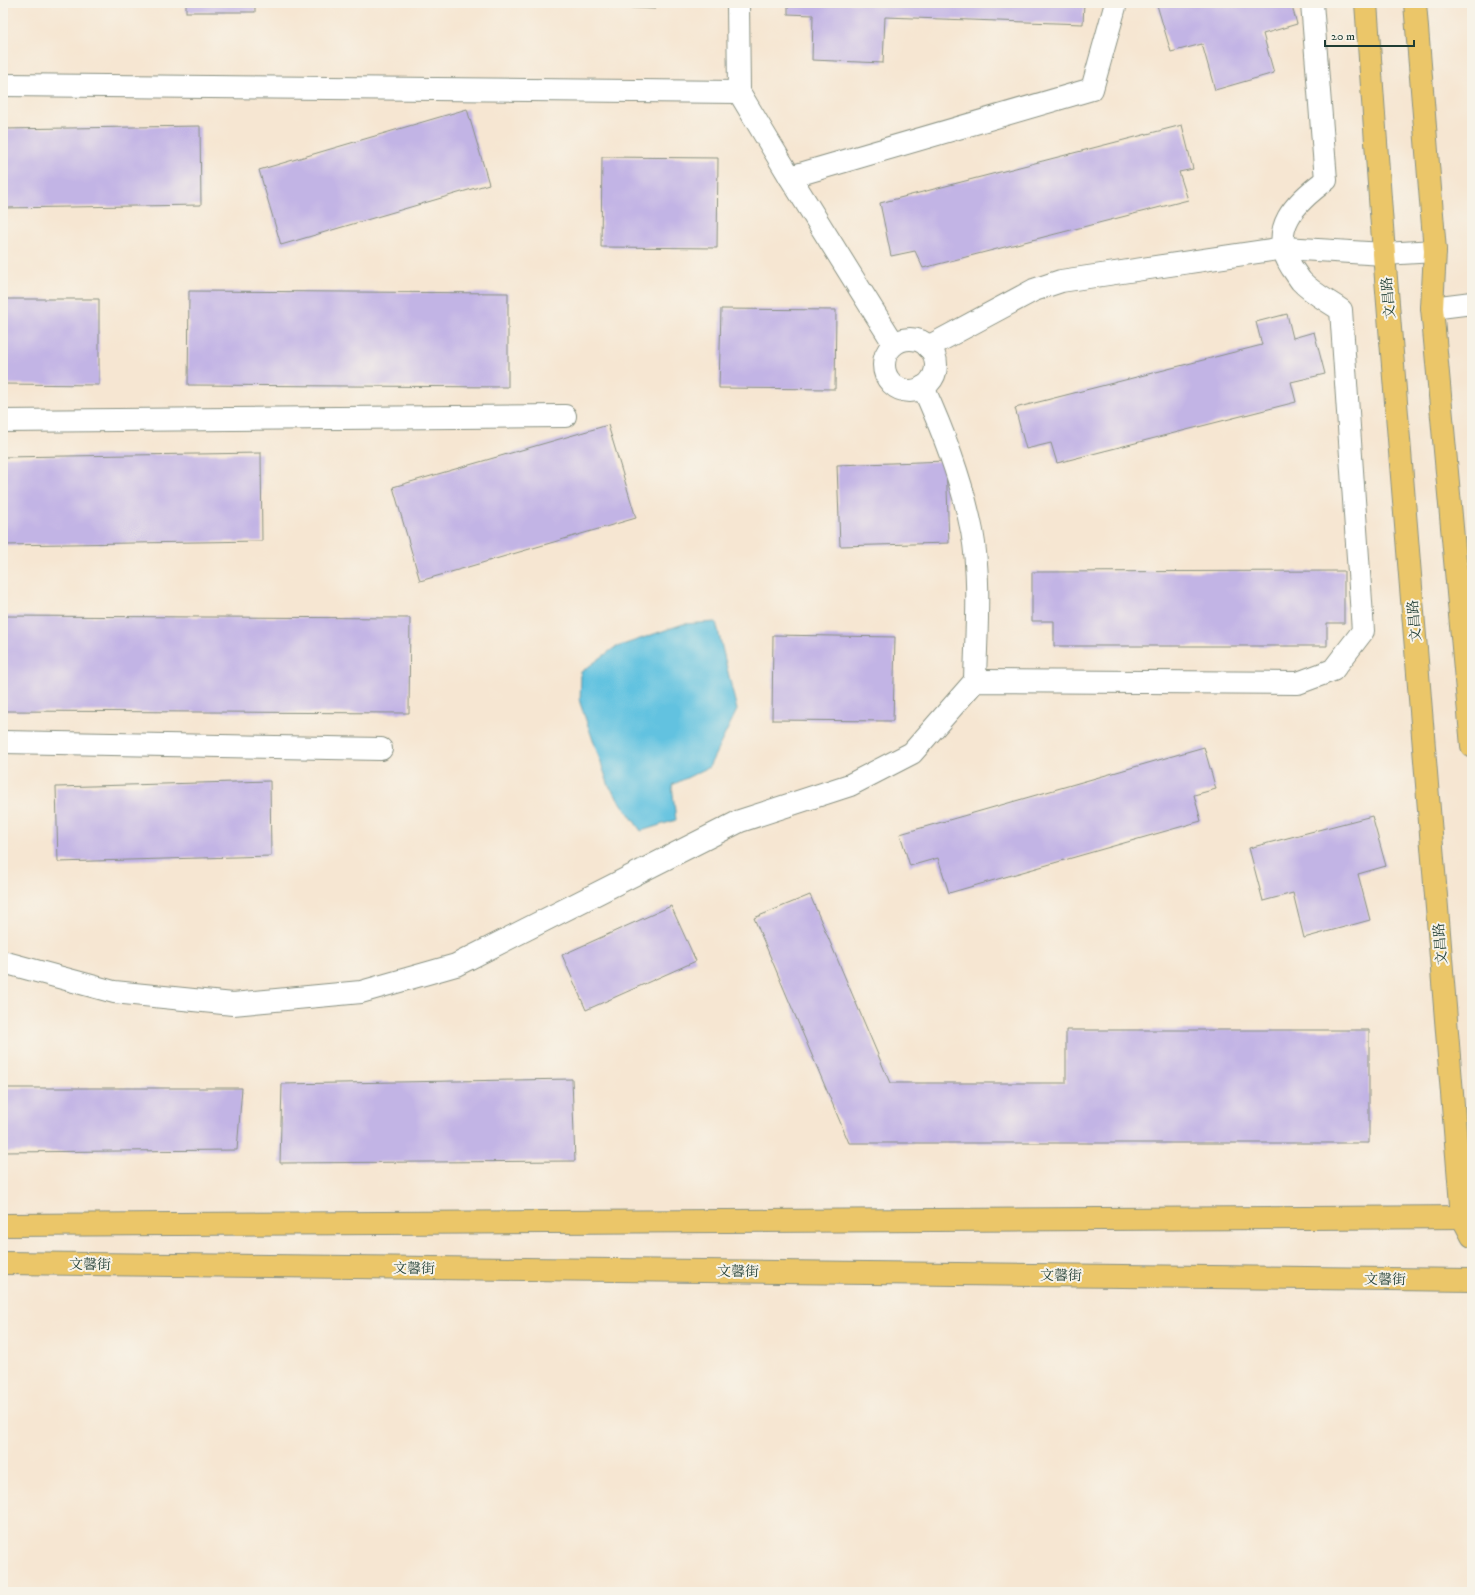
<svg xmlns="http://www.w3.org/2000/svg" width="1475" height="1595" viewBox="0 0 1475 1595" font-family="'IM FELL DW Pica','Noto Serif SC',serif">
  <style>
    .water { fill: #62c2e0; stroke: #40808a }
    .building { fill: #c2b4e5 }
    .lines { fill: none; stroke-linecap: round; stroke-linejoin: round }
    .minor-casing { stroke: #8a9283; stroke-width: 24 }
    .major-casing { stroke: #8a9283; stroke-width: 24 }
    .minor { stroke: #fff; stroke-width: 22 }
    .major { stroke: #ebc669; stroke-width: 22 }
    .labels { text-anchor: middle; stroke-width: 4; stroke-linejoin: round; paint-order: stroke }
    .street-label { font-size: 14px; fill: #1f3d34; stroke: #f7f3e8 }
  </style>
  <rect width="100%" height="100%" fill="#f7f3e8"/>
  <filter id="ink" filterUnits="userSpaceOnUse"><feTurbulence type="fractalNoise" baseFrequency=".025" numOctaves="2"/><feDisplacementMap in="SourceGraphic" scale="8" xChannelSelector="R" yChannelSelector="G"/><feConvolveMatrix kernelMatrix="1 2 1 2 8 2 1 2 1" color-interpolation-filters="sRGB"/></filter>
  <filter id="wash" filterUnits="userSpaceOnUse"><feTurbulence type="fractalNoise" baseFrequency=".012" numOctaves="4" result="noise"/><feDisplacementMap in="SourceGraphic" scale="16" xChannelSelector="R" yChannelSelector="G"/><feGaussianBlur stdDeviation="0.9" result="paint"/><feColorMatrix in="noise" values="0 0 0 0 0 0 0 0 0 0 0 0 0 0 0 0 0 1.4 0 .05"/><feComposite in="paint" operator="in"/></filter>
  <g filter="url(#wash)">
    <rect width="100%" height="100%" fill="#f6e6d2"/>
    <path class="water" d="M716,622L737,710L709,767L672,785L676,820L641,831L609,786L580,703L581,672L614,648L683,624Z"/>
    <g id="blocks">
      <g class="building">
        <rect x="186" y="3" width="69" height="9"/>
        <path d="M597,3H655V9L597,6Z"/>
        <path d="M788,3H1084L1083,24L885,17L883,63L812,60L813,15L788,14Z"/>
        <path d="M1164,3H1291L1297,24L1263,34L1274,73L1215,90L1202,44L1171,52L1157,5Z"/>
        <path d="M1467,3H1472V45H1471Z"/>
        <path d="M467,109L489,184L281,245L259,170Z"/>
        <path d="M1182,125L1193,169L1179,172L1188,200L923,268L915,251L891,256L880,203Z"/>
        <path d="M200,126L201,205L3,208V129Z"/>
        <path d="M602,157L718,158L717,248L601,247Z"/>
        <path d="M189,291L508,293V387L188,385Z"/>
        <path d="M3,299H99V385L3,384Z"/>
        <path d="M721,309L836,310L835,389L719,388Z"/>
        <path d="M1287,314L1293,338L1314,332L1325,374L1291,382L1296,402L1057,463L1051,443L1026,449L1015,408L1262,345L1256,322Z"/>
        <path d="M608,425L636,518L420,581L393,487Z"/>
        <path d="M261,453L262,541L3,545V457Z"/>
        <path d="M946,461L949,543L840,546L837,465Z"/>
        <path d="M1344,571V623H1327V646H1054V621H1032V572Z"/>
        <path d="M3,616L410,618L409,713L3,711Z"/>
        <path d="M773,635L895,637L893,721L772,720Z"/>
        <path d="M1204,747L1216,789L1194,795L1201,821L949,893L938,858L910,866L900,834Z"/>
        <path d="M270,781L271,856L58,862L56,787Z"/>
        <path d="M1372,816L1386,866L1358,874L1370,920L1304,938L1293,893L1263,901L1249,848Z"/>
        <path d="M810,895L890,1083H1066V1030H1369V1143H849L754,918Z"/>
        <path d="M671,906L696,961L586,1010L562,955Z"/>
        <path d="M572,1079L575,1161L280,1163L282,1084Z"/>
        <path d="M3,1088H242L237,1150L3,1152Z"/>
      </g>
    </g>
  </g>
  <g filter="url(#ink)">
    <use href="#blocks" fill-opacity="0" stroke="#8a9283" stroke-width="1"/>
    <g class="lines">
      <g class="minor-casing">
        <g id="minor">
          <path d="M3,85L739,92L738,3"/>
          <path d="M739,92L790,177L894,344"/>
          <path d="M790,177L1092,89L1116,3"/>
          <path d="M1432,308L1472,303"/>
          <circle cx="910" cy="365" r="26"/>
          <path d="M928,347L1034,290L1061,281L1284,248L1384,254L1435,251"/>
          <path d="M923,387C944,433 962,481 972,531C981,579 976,633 975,681"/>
          <path d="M3,421L565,416"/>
          <path d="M3,742L381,749"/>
          <path d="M3,962L114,992L233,1004L361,992L456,965L740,821L850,785L912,753L975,681L1298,683L1333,670L1363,631L1341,310C1328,301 1312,293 1301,281C1298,277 1295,272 1292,268C1267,229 1296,202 1326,180L1312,3"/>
        </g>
      </g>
      <g class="major-casing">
        <g id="major">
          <path d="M1366,3L1384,254L1462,1217L1472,1236"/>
          <path d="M1415,3L1435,251L1432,308L1472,746"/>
          <path d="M3,1225L1472,1217"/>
          <path d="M3,1263L1472,1280"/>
        </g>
      </g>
      <use href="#minor" class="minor"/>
      <use href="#major" class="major"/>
    </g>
  </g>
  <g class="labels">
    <g class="street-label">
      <text transform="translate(1388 298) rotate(-95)" y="5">文昌路</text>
      <text transform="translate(1414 621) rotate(-95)" y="5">文昌路</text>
      <text transform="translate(1440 944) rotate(-95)" y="5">文昌路</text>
      <text transform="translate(90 1264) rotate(1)" y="5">文馨街</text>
      <text transform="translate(414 1268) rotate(1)" y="5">文馨街</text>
      <text transform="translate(738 1271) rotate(1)" y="5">文馨街</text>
      <text transform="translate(1061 1275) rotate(1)" y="5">文馨街</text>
      <text transform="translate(1385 1279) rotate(1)" y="5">文馨街</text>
    </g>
  </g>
  <rect width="1475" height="1595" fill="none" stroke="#f7f3e8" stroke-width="16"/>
  <path d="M1325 40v6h89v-6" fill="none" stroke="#1f3d34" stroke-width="2"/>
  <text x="1331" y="40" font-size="12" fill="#1f3d34" stroke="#f7f3e8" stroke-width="3" paint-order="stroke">20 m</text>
</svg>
